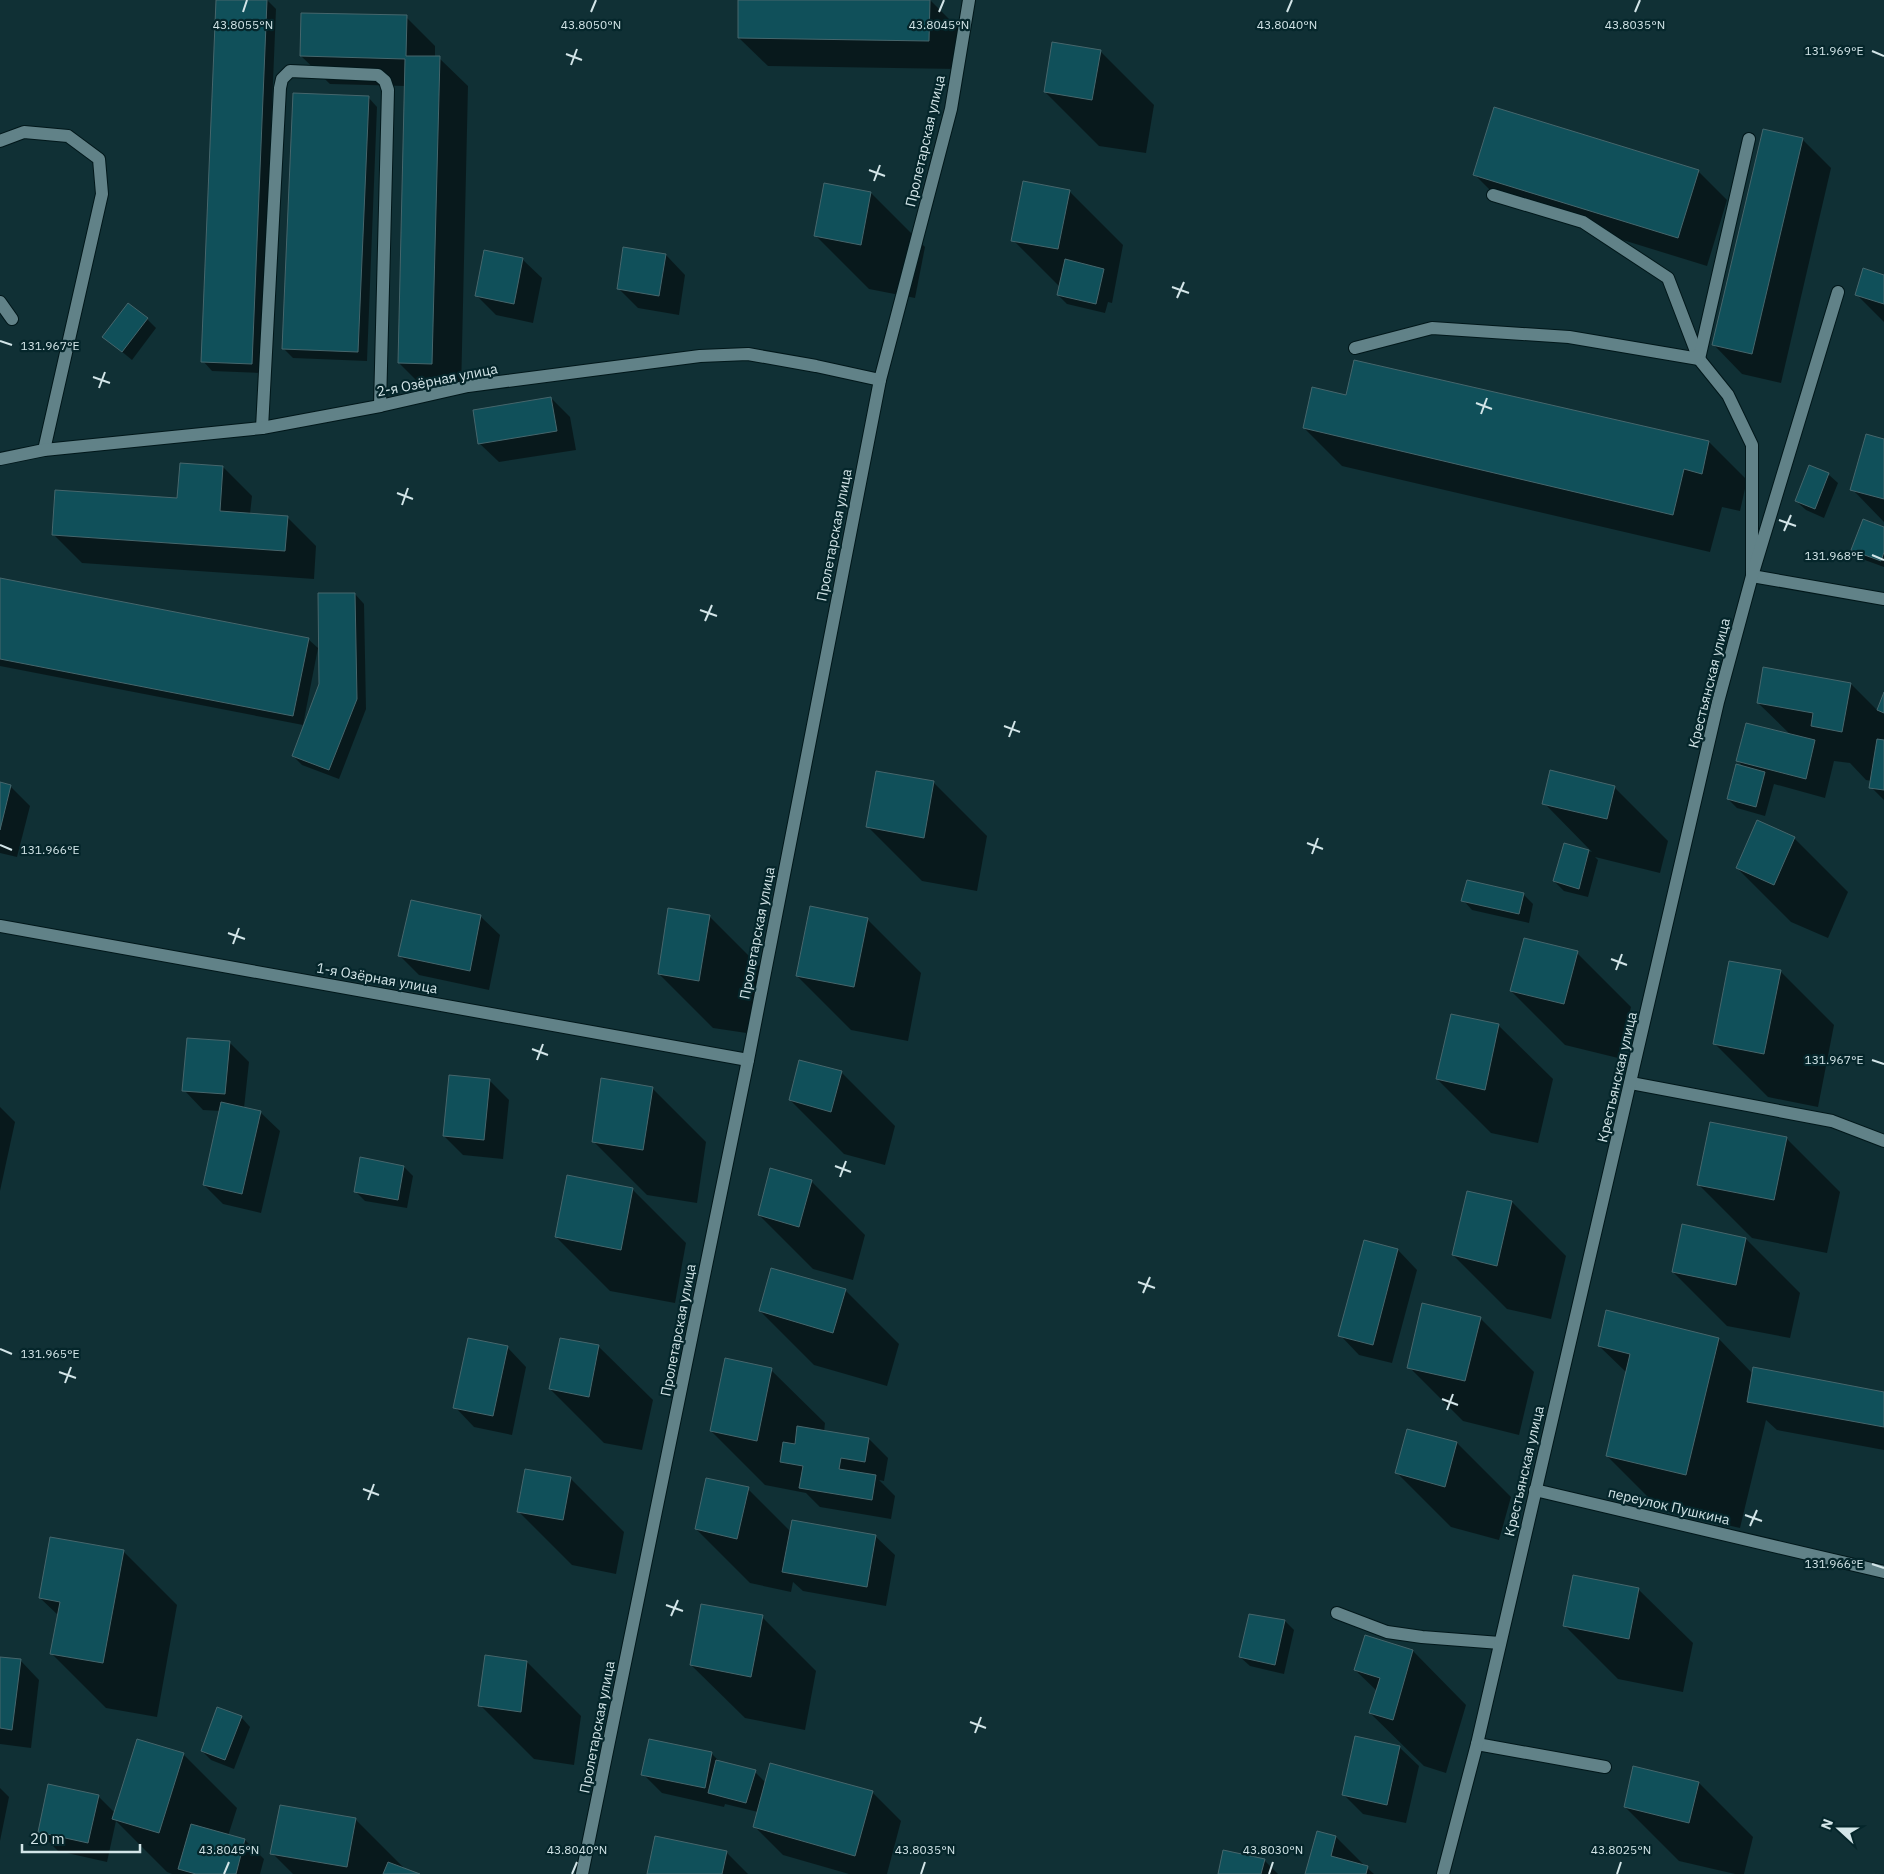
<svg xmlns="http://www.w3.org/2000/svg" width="1884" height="1874" viewBox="0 0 1884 1874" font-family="'IBM Plex Sans',sans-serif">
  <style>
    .shadow { fill: #0007 }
    .building { fill: #10505a; stroke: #46666c }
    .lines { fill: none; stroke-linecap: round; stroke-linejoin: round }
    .service-casing { stroke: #01171a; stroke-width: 14 }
    .minor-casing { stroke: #01171a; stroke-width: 14 }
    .service { stroke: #618288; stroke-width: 12 }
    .minor { stroke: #618288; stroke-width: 12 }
    .ticks { fill: none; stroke: #d3e5e8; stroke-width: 2 }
    .labels { text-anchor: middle; stroke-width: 4.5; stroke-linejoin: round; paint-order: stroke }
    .street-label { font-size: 14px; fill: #d3e5e8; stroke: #05262b }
    .ticks-label { font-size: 12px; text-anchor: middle; fill: #d3e5e8; stroke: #05262b; stroke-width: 4.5; stroke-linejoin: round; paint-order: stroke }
  </style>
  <rect width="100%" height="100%" fill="#103035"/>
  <g class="shadow">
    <path d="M217,0H267L276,9L261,373L212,371L203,361Z"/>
    <path d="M739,0H930L958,28L957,69L768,66L739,38Z"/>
    <path d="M406,17L435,46V57L439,58L468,86L461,392H428L399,363L405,86L330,84L301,56Z"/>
    <path d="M1100,51L1154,105L1146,153L1099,146L1045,92Z"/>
    <path d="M368,97L377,107L367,361L293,358L284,349Z"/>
    <path d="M1802,139L1831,168L1781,383L1742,374L1714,345Z"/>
    <path d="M1698,171L1727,200L1707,266L1503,203L1474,174Z"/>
    <path d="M1069,191L1123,245L1112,303L1108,302L1105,313L1067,304L1058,295L1060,287L1013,240Z"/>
    <path d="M871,193L925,247L915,298L869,289L815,235Z"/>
    <path d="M624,249L666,255L685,275L679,315L638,308L618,288Z"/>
    <path d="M522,259L542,278L533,323L496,315L477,296Z"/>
    <path d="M1884,276V322L1857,295Z"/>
    <path d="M147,319L156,328L132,360L104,337Z"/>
    <path d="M1355,361L1709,442L1747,480L1740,511L1722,507L1710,552L1342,466L1304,428L1346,396Z"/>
    <path d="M551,398L570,417L576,450L499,462L479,443Z"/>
    <path d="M1884,441V522L1852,489Z"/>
    <path d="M223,467L252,496L250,514L287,517L316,546L314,579L82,563L53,534L179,500Z"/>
    <path d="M1828,474L1838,483L1824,518L1806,510L1796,501Z"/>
    <path d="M1884,528V567L1862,559L1853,550Z"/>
    <path d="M0,579L308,639L318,648L303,725L0,666Z"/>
    <path d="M355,594L364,604L366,709L339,779L302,765L293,756Z"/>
    <path d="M1851,684L1878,711L1884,695V800L1871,787L1872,781L1866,780L1850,763L1834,761L1825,798L1774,784L1765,816L1737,808L1728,799L1744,768L1738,761L1791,735L1758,703Z"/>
    <path d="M933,782L987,836L977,891L922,881L868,827Z"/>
    <path d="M0,784L11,787L30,806L17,857L0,853Z"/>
    <path d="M1614,787L1668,841L1660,873L1595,857L1598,860L1588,897L1564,891L1554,881L1564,844L1592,852L1544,803Z"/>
    <path d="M1794,838L1848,892L1828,938L1791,922L1737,868Z"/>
    <path d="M1523,894L1533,904L1529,923L1472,910L1463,900Z"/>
    <path d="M480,916L500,935L489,990L419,975L400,956Z"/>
    <path d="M709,916L763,970L753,1034L713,1028L659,974Z"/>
    <path d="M867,919L921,973L908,1041L851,1030L797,976Z"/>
    <path d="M1577,953L1631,1007L1618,1058L1565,1045L1511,991Z"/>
    <path d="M1780,971L1834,1025L1818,1107L1768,1097L1714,1043Z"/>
    <path d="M1452,1015L1499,1026L1553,1079L1538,1143L1491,1133L1437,1079Z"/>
    <path d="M229,1042L249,1062L244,1108L260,1112L280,1131L261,1213L223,1204L204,1185L221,1111L203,1110L184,1090Z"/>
    <path d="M841,1072L895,1126L885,1165L844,1154L790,1100Z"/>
    <path d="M489,1080L509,1100L503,1159L463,1155L444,1136Z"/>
    <path d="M652,1088L706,1142L697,1203L647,1195L593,1141Z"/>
    <path d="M0,1107L15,1122L0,1191Z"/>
    <path d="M1786,1138L1840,1192L1827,1253L1752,1238L1698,1184Z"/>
    <path d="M404,1167L413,1176L407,1208L365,1201L355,1191Z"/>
    <path d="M811,1181L865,1235L853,1280L813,1269L759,1215Z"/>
    <path d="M632,1189L686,1243L675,1303L610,1291L556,1237Z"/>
    <path d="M1512,1202L1566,1256L1551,1319L1507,1309L1453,1255Z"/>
    <path d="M1746,1239L1800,1293L1790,1338L1727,1326L1673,1272Z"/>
    <path d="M1365,1242L1398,1250L1417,1270L1392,1363L1359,1355L1340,1335Z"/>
    <path d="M845,1290L899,1344L887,1386L814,1365L760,1311Z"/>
    <path d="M1607,1312L1719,1339L1753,1374L1884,1393V1450L1777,1430L1766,1420L1740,1528L1661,1510L1607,1456L1627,1373L1599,1346Z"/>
    <path d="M1480,1318L1534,1372L1519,1435L1463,1421L1409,1367Z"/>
    <path d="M507,1347L526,1367L512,1435L474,1427L455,1407Z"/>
    <path d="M599,1347L653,1400L642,1450L604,1443L550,1389Z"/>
    <path d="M771,1370L825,1423L824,1432L869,1439L888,1458L884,1481L879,1480L895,1496L891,1519L820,1507L806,1493L765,1485L711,1431Z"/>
    <path d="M1408,1431L1457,1443L1511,1497L1499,1540L1451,1527L1397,1473Z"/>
    <path d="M570,1478L624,1532L616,1574L572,1565L518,1511Z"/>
    <path d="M748,1489L791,1532L875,1536L895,1555L886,1606L803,1591L793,1582L791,1592L750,1583L696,1529Z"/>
    <path d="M123,1551L177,1605L157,1717L106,1708L52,1654L59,1616L40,1598Z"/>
    <path d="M1574,1577L1639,1590L1693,1643L1683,1692L1618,1679L1564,1625Z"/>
    <path d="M1250,1615L1285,1621L1294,1630L1284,1674L1250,1666L1240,1657Z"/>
    <path d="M762,1617L816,1671L805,1730L745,1718L691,1665Z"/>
    <path d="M1413,1651L1466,1705L1446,1773L1424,1766L1370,1713L1377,1691L1355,1670Z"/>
    <path d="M0,1658L20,1660L39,1680L31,1748L0,1744Z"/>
    <path d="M527,1662L581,1716L574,1765L534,1759L480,1705Z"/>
    <path d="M241,1717L250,1727L234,1769L211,1760L202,1751Z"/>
    <path d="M650,1740L712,1754L721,1763L755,1772L766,1783L872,1792L901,1821L887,1874H849L783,1855L754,1826L758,1812L725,1804L724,1807L662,1793L643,1774Z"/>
    <path d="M1399,1747L1419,1766L1406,1823L1363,1814L1344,1795Z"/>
    <path d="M183,1754L237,1808L228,1836L245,1840L264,1859L260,1874H172L167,1872L116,1821L107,1862L58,1851L39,1832L98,1796L115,1813Z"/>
    <path d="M1634,1768L1699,1783L1753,1837L1744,1874H1735L1679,1861L1625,1807Z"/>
    <path d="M0,1788L9,1797L0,1841Z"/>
    <path d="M355,1819L406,1870L416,1874H293L272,1853Z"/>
    <path d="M656,1837L727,1853L748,1874H648Z"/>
    <path d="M1336,1837L1365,1866L1374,1874H1306Z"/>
    <path d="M1264,1860L1278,1874H1219Z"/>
  </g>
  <g class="building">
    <path d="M216,0H267L252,364L201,362Z"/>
    <path d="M738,0H930L929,41L738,38Z"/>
    <path d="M301,13L407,15L406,56H440L432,364L398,363L405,59L300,56Z"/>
    <path d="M1052,42L1101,50L1092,100L1044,92Z"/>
    <path d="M293,93L369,96L358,352L282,349Z"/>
    <path d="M1494,107L1699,170L1678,238L1473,175Z"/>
    <path d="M1763,129L1803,138L1752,354L1712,345Z"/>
    <path d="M1023,181L1070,190L1058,249L1011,241Z"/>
    <path d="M824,183L871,192L861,245L814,236Z"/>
    <path d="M623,247L666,254L659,296L617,289Z"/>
    <path d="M484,250L523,258L514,304L475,296Z"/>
    <path d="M1065,259L1104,269L1096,304L1057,295Z"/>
    <path d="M1863,268L1884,275V304L1855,295Z"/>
    <path d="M128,303L148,318L122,352L102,337Z"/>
    <path d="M1354,360L1709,441L1702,474L1684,469L1673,515L1303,428L1312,387L1346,395Z"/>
    <path d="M551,397L557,431L478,444L473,410Z"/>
    <path d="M1866,434L1884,439V499L1850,490Z"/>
    <path d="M180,463L223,466L220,511L288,516L285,551L52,535L55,490L177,498Z"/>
    <path d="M1809,465L1829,473L1815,509L1795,501Z"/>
    <path d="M1863,519L1884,527V552L1881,561L1851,550Z"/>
    <path d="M0,578L309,638L293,716L0,659Z"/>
    <path d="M318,593H355L357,699L329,770L292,756L319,684Z"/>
    <path d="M1763,667L1851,683L1842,732L1811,726L1813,713L1757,703Z"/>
    <path d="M1884,692V713L1877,710Z"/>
    <path d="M1746,723L1815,740L1806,779L1736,761Z"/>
    <path d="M1877,739L1884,740V790L1869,788Z"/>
    <path d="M1736,764L1765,772L1756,807L1727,799Z"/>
    <path d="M1550,770L1615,786L1607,819L1542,804Z"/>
    <path d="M876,771L934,781L924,838L866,827Z"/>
    <path d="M0,782L11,785L0,830Z"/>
    <path d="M1757,820L1795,837L1774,885L1736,868Z"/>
    <path d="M1564,843L1589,850L1579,889L1553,881Z"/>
    <path d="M1467,880L1524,893L1519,914L1461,901Z"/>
    <path d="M411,900L481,915L470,971L398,956Z"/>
    <path d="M810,906L868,918L854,987L796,976Z"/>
    <path d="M668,908L710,915L699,981L658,974Z"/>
    <path d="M1524,938L1578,951L1564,1004L1510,991Z"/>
    <path d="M1729,961L1781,970L1764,1054L1713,1044Z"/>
    <path d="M1451,1014L1499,1024L1485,1090L1436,1079Z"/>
    <path d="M187,1038L230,1041L225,1094L182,1091Z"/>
    <path d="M799,1060L842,1071L831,1112L789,1100Z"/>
    <path d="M449,1075L490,1079L484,1140L443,1136Z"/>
    <path d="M601,1078L653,1087L643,1150L592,1142Z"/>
    <path d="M221,1102L261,1111L242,1194L203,1185Z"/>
    <path d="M1710,1122L1787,1137L1774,1200L1697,1185Z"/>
    <path d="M360,1157L404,1166L398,1200L354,1192Z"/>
    <path d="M770,1168L812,1180L799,1227L758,1215Z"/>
    <path d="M567,1175L633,1188L621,1250L555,1237Z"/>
    <path d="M1467,1191L1512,1201L1497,1266L1452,1255Z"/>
    <path d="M1682,1224L1746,1238L1736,1285L1672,1272Z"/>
    <path d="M1364,1240L1398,1249L1373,1345L1338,1336Z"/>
    <path d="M771,1268L846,1289L833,1333L759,1311Z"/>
    <path d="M1422,1303L1481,1317L1465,1381L1407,1368Z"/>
    <path d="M1606,1310L1719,1338L1686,1475L1606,1456L1630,1354L1598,1346Z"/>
    <path d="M468,1338L508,1346L493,1416L453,1408Z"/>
    <path d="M560,1338L599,1345L589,1397L549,1389Z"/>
    <path d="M725,1358L772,1368L757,1441L710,1431Z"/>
    <path d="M1753,1367L1884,1392V1427L1747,1402Z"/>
    <path d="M797,1426L869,1438L865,1462L841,1458L839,1469L876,1475L872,1500L799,1488L803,1466L780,1462L783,1442L795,1444Z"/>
    <path d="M1407,1429L1457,1442L1445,1487L1395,1473Z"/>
    <path d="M525,1469L571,1477L563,1520L517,1512Z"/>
    <path d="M706,1478L749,1487L737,1539L695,1529Z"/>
    <path d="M792,1520L876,1535L867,1587L782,1572Z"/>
    <path d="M50,1537L124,1550L103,1663L50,1654L60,1602L39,1598Z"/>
    <path d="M1573,1575L1639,1588L1629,1639L1563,1626Z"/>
    <path d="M701,1604L763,1615L751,1677L690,1665Z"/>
    <path d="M1249,1614L1285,1620L1275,1665L1239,1657Z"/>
    <path d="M1365,1635L1413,1650L1393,1720L1369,1713L1380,1678L1354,1670Z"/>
    <path d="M485,1655L527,1661L521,1712L478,1706Z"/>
    <path d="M0,1657L21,1659L12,1730L0,1728Z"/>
    <path d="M217,1707L242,1716L225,1760L201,1751Z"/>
    <path d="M1355,1736L1400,1746L1387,1805L1342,1795Z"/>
    <path d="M137,1739L184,1753L159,1833L112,1819Z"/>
    <path d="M649,1739L712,1752L705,1788L641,1775Z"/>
    <path d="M716,1760L756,1770L746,1803L708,1793Z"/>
    <path d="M770,1763L873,1791L855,1856L753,1827Z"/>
    <path d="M1633,1766L1699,1782L1689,1823L1624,1807Z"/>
    <path d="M48,1784L99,1795L88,1843L38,1832Z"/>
    <path d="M280,1805L356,1818L347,1867L270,1854Z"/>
    <path d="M191,1824L245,1839L236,1874H196L178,1869Z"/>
    <path d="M1317,1831L1336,1836L1331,1856L1368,1866L1366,1874H1305Z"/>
    <path d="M655,1836L727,1851L722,1874H647Z"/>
    <path d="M1223,1850L1265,1859L1261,1874H1218Z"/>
    <path d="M388,1862L420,1874H383Z"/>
  </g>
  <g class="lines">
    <g class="service-casing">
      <g id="service">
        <path d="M0,141L24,132L68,136L99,159L102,194L44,450"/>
        <path d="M1493,195L1583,222L1668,278L1699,359L1728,395L1752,445V576L1884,599"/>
        <path d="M0,302L12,319"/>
        <path d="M1355,348L1432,328L1569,337L1699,359L1749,139"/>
        <path d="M262,428L280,88L282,79L290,71L378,75L385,81L388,90L380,406"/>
        <path d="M0,459L44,450L262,428L380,406L468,386L700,356L748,354L816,366L880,380"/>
        <path d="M1631,1083L1832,1121L1884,1141"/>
        <path d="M1337,1613L1387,1632L1422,1637L1500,1643"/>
        <path d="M1477,1744L1605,1767"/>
      </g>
    </g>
    <g class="minor-casing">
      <g id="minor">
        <path d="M0,926L748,1060"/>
        <path d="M1535,1490L1884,1572"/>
        <path d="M582,1874L748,1060L880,380L951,109L969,0"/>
        <path d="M1443,1874L1477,1744L1718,702L1752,576L1838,292"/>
      </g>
    </g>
    <use href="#service" class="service"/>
    <use href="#minor" class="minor"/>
  </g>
  <path class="ticks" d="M243,12L247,0M591,12L596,0M939,12L944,0M1287,12L1292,0M1635,12L1640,0M1872,51L1884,56M566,54L582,60M571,65L577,49M869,170L885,176M874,181L880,165M1172,287L1189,293M1177,298L1184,282M0,341L12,345M93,377L110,383M99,388L105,372M1476,403L1492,409M1481,414L1487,398M397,493L413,499M402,505L408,488M1779,520L1796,526M1784,531L1791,515M1872,555L1884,560M700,610L717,616M705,621L712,605M1004,726L1020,732M1009,737L1015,721M1307,843L1323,849M0,845L12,850M1312,854L1318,838M228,933L245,939M233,944L239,928M1611,959L1627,965M1616,970L1622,954M532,1049L548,1055M537,1060L543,1044M1872,1060L1884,1064M835,1166L851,1172M840,1177L846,1161M1138,1282L1155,1288M1143,1293L1150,1277M0,1349L12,1354M59,1372L76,1378M65,1383L71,1367M1442,1399L1458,1405M1447,1410L1453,1394M363,1489L379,1495M368,1500L374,1484M1745,1515L1762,1521M1750,1526L1757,1510M1872,1564L1884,1568M666,1605L683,1611M671,1616L678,1600M970,1722L986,1728M975,1733L981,1717M224,1874L229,1862M572,1874L577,1862M921,1874L925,1862M1269,1874L1273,1862M1617,1874L1621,1862"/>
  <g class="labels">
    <g class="street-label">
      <text transform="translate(925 141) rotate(-77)" y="5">Пролетарская улица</text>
      <text transform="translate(437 380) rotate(-11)" y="5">2-я Озёрная улица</text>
      <text transform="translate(834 535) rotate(-79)" y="5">Пролетарская улица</text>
      <text transform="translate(1709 683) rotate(-76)" y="5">Крестьянская улица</text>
      <text transform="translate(757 933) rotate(-79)" y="5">Пролетарская улица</text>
      <text transform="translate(377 978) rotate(10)" y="5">1-я Озёрная улица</text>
      <text transform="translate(1617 1077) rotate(-77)" y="5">Крестьянская улица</text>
      <text transform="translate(678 1330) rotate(-79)" y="5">Пролетарская улица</text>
      <text transform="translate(1524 1471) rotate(-77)" y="5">Крестьянская улица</text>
      <text transform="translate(1669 1506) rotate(13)" y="5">переулок Пушкина</text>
      <text transform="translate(597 1727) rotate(-79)" y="5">Пролетарская улица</text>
    </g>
  </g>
  <g class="ticks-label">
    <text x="243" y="29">43.8055°N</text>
    <text x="591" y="29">43.8050°N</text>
    <text x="939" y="29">43.8045°N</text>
    <text x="1287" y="29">43.8040°N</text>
    <text x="1635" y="29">43.8035°N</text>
    <text x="1834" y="55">131.969°E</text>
    <text x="50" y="350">131.967°E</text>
    <text x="1834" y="560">131.968°E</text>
    <text x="50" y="854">131.966°E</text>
    <text x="1834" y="1064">131.967°E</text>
    <text x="50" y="1358">131.965°E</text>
    <text x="1834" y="1568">131.966°E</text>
    <text x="229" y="1854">43.8045°N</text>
    <text x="577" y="1854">43.8040°N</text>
    <text x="925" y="1854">43.8035°N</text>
    <text x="1273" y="1854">43.8030°N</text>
    <text x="1621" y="1854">43.8025°N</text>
  </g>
  <g transform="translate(1839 1829) rotate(291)" stroke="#05262b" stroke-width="4" paint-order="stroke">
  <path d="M0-4L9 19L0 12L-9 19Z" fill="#d3e5e8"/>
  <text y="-8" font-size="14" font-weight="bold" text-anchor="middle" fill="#d3e5e8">N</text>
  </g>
  <path d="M22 1844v8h118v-8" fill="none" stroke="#d3e5e8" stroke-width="2.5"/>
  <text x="30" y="1844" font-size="15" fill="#d3e5e8" stroke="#05262b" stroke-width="4" paint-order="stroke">20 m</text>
</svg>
